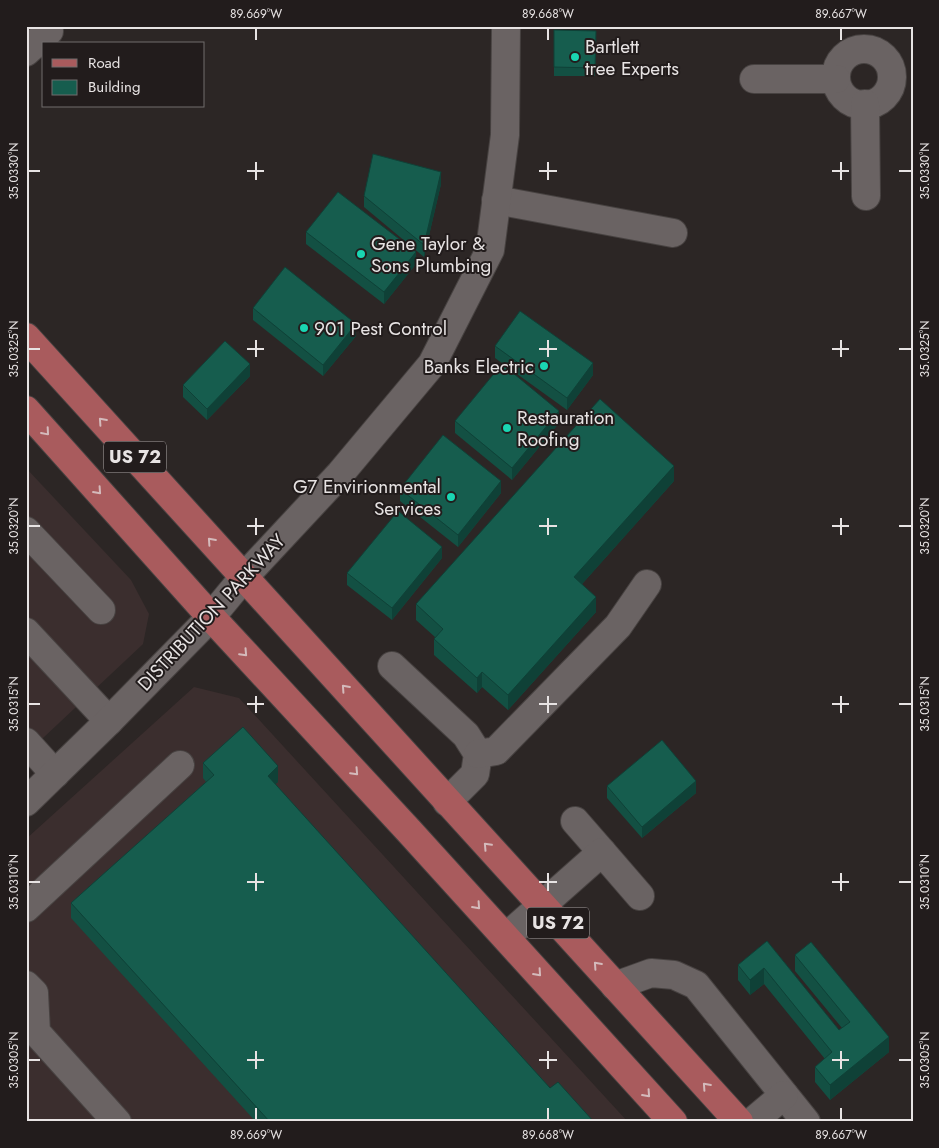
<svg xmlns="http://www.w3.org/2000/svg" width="939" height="1148" viewBox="0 0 939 1148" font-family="Jost,sans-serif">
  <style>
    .built { fill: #3b2e2e }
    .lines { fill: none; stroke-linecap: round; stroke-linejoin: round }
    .minor-casing { stroke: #474241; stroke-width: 30 }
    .major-casing { stroke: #474241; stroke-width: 30 }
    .minor { stroke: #6a6363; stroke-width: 28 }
    .major { stroke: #a95b5d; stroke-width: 28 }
    .wall { fill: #135043 }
    .shaded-wall { fill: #0f4137 }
    .building { fill: #165d4e; stroke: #0f4137 }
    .oneway { stroke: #d4babb }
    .ticks { fill: none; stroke: #e7e3e3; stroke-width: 2 }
    .poi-dot { fill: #1ad5b2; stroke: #221c1c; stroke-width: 2 }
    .labels { text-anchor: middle; stroke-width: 4; stroke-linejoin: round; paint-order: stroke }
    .shield { fill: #221c1c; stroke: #aca7a7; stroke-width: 1 }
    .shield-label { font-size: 18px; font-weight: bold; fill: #e7e3e3 }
    .poi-label { font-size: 19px; fill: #e7e3e3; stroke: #221c1c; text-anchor: start }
    .street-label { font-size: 19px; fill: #e7e3e3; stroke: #221c1c }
    .neatline { fill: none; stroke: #e7e3e3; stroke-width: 2 }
    .ticks-label { font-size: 12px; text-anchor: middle; fill: #e7e3e3 }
  </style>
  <rect width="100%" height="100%" fill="#2c2625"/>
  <g class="built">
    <path d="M26,468L131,580L149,614L143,644L26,754Z"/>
    <path d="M194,687L239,698L628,1122H27L26,839Z"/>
  </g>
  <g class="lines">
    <g class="minor-casing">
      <g id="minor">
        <circle cx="864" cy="77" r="28"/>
        <path d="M26,52L49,31"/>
        <path d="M754,79H836"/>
        <path d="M865,104L866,196"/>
        <path d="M496,200L673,233"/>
        <path d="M26,531L101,610"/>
        <path d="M26,632L109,721"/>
        <path d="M392,666L466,735L478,754L475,774L447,802"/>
        <path d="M26,742L55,774"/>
        <path d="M478,754L496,751L618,626L647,584"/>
        <path d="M26,802L109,721L211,617L244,577L340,474L432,364L490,250L505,135L506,26"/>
        <path d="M575,821L602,852"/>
        <path d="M26,908L180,765"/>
        <path d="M506,937L602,852L640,896"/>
        <path d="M26,985L34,993L36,1032L117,1122"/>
        <path d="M615,986L651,973L674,975L696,985L806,1122"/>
        <path d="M752,1122L784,1095"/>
      </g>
    </g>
    <g class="major-casing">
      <g id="major">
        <path d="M26,337L739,1122"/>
        <path d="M26,410L211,617L409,831L673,1122"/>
      </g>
    </g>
    <use href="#minor" class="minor"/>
    <use href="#major" class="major"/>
  </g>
  <g class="wall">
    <path d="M554,30L596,31L595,76H554Z"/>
    <path d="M441,184L424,257L364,207V196Z"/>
    <path d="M306,232L416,264L384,304L306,244Z"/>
    <path d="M253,308L356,336L323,376L253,320Z"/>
    <path d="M495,346L593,375L567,410L495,358Z"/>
    <path d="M250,376L207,420L183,397V385Z"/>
    <path d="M455,421L559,423L512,480L455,433Z"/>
    <path d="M674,481L582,584L596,612L508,710L482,687L477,693L434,655V639L435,637L416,620V604Z"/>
    <path d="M400,489L501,493L458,547L400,501Z"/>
    <path d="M442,558L392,620L347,585V573Z"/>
    <path d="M203,763L278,782L275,784L550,1088L594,1122H256L71,918V903L206,782L203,778Z"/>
    <path d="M607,786L696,793L642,838L607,798Z"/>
    <path d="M767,941L839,1030L842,1028L795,971V955L889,1052L830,1100L815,1082V1067L825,1059L764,984L750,995L738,980V965Z"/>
  </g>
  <g class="shaded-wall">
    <path d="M441,172V184L424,257V245Z"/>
    <path d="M416,252V264L384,304V292Z"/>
    <path d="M356,324V336L323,376V365Z"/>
    <path d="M593,363V375L567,410V398Z"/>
    <path d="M250,364V376L207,420V409Z"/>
    <path d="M559,411V423L512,480V468Z"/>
    <path d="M674,466V481L574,593V577Z"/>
    <path d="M501,481V493L458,547V535Z"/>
    <path d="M442,547V558L392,620V608Z"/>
    <path d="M596,597V612L508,710V695Z"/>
    <path d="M482,672V687L477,693V678Z"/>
    <path d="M278,766V782L268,791V776Z"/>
    <path d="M696,781V793L642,838V827Z"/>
    <path d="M764,968V984L750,995V980Z"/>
    <path d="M889,1037V1052L830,1100V1085Z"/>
  </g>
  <g class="building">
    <path d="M554,30L596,31L595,68L554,67Z"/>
    <path d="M373,154L441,172L424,245L364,196Z"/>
    <path d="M338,192L416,252L384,292L306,232Z"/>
    <path d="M285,267L356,324L323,365L253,308Z"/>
    <path d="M520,311L593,363L567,398L495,346Z"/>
    <path d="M225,341L250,364L207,409L183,385Z"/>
    <path d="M502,364L559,411L512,468L455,421Z"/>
    <path d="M600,399L674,466L574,577L596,597L508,695L482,672L477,678L434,639L443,629L416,604Z"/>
    <path d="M443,435L501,481L458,535L400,489Z"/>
    <path d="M398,511L442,547L392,608L347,573Z"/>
    <path d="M243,727L278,766L268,776L550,1088L558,1082L594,1122H270L71,903L214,775L203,763Z"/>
    <path d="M662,740L696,781L642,827L607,786Z"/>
    <path d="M767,941L839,1030L850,1022L795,955L811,942L889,1037L830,1085L815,1067L832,1052L764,968L750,980L738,965Z"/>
  </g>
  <defs><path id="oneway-chevron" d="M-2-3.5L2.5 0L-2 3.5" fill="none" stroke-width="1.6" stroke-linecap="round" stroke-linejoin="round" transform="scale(1.25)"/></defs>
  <g class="oneway">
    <use href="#oneway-chevron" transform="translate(102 421) rotate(-132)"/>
    <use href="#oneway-chevron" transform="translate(46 432) rotate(49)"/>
    <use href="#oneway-chevron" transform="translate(98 491) rotate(48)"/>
    <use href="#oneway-chevron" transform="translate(211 541) rotate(-132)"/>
    <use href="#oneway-chevron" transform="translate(244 653) rotate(47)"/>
    <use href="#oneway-chevron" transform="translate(345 688) rotate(-132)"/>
    <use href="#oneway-chevron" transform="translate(355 772) rotate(47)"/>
    <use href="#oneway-chevron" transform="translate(487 846) rotate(-133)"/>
    <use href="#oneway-chevron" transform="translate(477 906) rotate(48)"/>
    <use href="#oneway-chevron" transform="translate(597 965) rotate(-132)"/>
    <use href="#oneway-chevron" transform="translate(538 973) rotate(48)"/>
    <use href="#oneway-chevron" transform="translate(706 1086) rotate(-132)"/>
    <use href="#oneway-chevron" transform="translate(647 1094) rotate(48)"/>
  </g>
  <path class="ticks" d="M256,28V40M548,28V40M841,28V40M256,162V180M548,162V180M841,162V180M28,171H40M247,171H264M539,171H557M832,171H849M899,171H912M256,340V357M548,340V357M841,340V357M28,349H40M247,349H264M539,349H557M832,349H849M899,349H912M256,518V535M548,518V535M841,518V535M28,526H40M247,526H264M539,526H557M832,526H849M899,526H912M256,696V713M548,696V713M841,696V713M28,704H40M247,704H264M539,704H557M832,704H849M899,704H912M256,873V891M548,873V891M841,873V891M28,882H40M247,882H264M539,882H557M832,882H849M899,882H912M256,1051V1069M548,1051V1069M841,1051V1069M28,1060H40M247,1060H264M539,1060H557M832,1060H849M899,1060H912M256,1108V1120M548,1108V1120M841,1108V1120"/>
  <g class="poi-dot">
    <circle cx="575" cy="57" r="5"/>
    <circle cx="361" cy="254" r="5"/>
    <circle cx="304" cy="328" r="5"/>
    <circle cx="544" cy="366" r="5"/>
    <circle cx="507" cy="428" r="5"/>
    <circle cx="451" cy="497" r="5"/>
  </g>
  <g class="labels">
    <g class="shield">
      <rect x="104" y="441.5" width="62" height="31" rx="4"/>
      <rect x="527" y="907.5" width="62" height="31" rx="4"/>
    </g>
    <g class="shield-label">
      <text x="135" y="463">US 72</text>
      <text x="558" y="929">US 72</text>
    </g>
    <g class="poi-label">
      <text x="585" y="53">Bartlett<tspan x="585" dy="22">tree Experts</tspan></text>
      <text x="371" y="250">Gene Taylor &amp;<tspan x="371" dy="22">Sons Plumbing</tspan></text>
      <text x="314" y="335">901 Pest Control</text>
      <text x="534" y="373" text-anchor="end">Banks Electric</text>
      <text x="517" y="424">Restauration<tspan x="517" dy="22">Roofing</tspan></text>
      <text x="441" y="493" text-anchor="end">G7 Envirionmental<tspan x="441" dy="22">Services</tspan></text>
    </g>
    <g class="street-label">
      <text transform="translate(211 612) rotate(-47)" y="7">DISTRIBUTION PARKWAY</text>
    </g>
  </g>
  <rect width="939" height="1148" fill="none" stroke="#221c1c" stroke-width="55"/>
  <rect x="42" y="42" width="162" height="65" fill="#221c1c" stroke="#716c6c"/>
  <rect x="52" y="59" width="25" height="8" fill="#a95b5d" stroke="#716c6c"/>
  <text x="88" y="68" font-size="15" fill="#e7e3e3">Road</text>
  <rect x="52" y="80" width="25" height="15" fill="#165d4e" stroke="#716c6c"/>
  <text x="88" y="92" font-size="15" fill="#e7e3e3">Building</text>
  <rect x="28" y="28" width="884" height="1092" class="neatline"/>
  <g class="ticks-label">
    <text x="256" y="18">89.669°W</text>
    <text x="548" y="18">89.668°W</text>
    <text x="841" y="18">89.667°W</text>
    <text transform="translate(14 171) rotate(-90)" y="4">35.0330°N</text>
    <text transform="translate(925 171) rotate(-90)" y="4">35.0330°N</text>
    <text transform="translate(14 349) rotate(-90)" y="4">35.0325°N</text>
    <text transform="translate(925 349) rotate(-90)" y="4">35.0325°N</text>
    <text transform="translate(14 526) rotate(-90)" y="4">35.0320°N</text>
    <text transform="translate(925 526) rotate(-90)" y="4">35.0320°N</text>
    <text transform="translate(14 704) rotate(-90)" y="4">35.0315°N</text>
    <text transform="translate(925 704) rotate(-90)" y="4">35.0315°N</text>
    <text transform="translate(14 882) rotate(-90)" y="4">35.0310°N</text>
    <text transform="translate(925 882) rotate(-90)" y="4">35.0310°N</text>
    <text transform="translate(14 1060) rotate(-90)" y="4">35.0305°N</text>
    <text transform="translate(925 1060) rotate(-90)" y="4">35.0305°N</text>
    <text x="256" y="1139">89.669°W</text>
    <text x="548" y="1139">89.668°W</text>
    <text x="841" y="1139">89.667°W</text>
  </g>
</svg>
